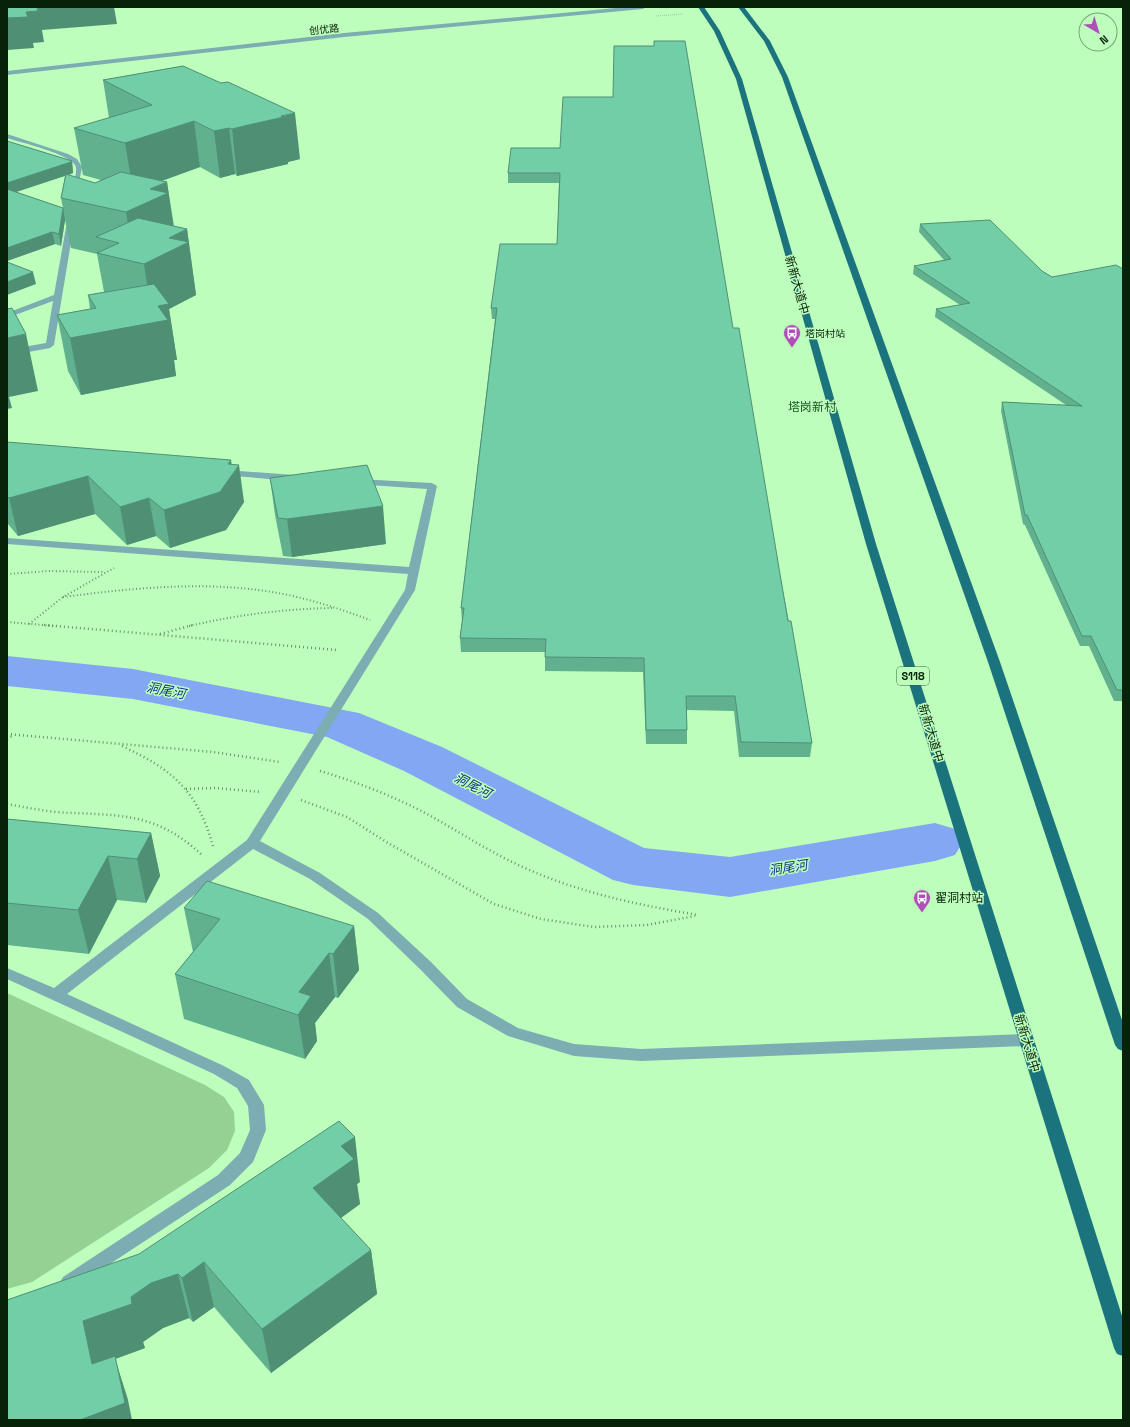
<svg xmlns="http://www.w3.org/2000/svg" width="1130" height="1427" viewBox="0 0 1130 1427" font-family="'Space Grotesk','Noto Sans SC',sans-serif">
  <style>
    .green { fill: #94d193 }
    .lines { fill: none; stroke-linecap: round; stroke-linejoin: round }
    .river { fill: #83a7f3; fill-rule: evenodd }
    .path-far2 { stroke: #689568; stroke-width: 1; stroke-dasharray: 0.5 1.5; stroke-linecap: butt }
    .path-far1 { stroke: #689568; stroke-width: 2; stroke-dasharray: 1 2.5; stroke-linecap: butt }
    .path { stroke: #689568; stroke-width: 2.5; stroke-dasharray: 1 3; stroke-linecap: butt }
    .minor { fill: #7badb2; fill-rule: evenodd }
    .major { fill: #1b747d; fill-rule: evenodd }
    .wall { fill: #61b18f; fill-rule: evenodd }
    .shaded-wall { fill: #4f9074 }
    .building { fill: #71cea6; stroke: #4f9074 }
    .labels { text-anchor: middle; stroke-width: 3; stroke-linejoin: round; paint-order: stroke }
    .far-street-label { font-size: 10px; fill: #082109; stroke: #befebd }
    .far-poi-label { font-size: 10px; fill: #082109; stroke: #befebd; text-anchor: start }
    .shield { fill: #befebd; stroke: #3f633f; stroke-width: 1 }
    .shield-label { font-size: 11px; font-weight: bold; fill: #082109 }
    .street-label { font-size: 12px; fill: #082109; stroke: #befebd }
    .far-quarter-label { font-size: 12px; fill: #1a561e; stroke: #befebd }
    .poi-label { font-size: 12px; fill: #082109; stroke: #befebd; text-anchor: start }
    .water-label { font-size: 13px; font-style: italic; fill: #123288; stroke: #befebd }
  </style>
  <rect width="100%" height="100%" fill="#befebd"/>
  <path class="green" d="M7,993L205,1085L224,1097L234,1112L235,1131L227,1150L209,1168L32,1282L7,1289Z"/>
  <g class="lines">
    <path class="river" d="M7,656L133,669L359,713L442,747L644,848L730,857L935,823L955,829L963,842L955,855L935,861L730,897L633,885L613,880L404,771L327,737L133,699L7,686Z"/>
    <path class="path-far2" d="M656,16L683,14"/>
    <g class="path-far1">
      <path d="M7,574L48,571L104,572"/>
      <path d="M63,597C140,587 221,579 297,597C322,603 346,611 370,620"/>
      <path d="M7,622L56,626"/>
      <path d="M29,624L63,597L114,568"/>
      <path d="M189,626C236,615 283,609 332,608"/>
    </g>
    <g class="path">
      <path d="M44,625L337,650"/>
      <path d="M160,634L193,625"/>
      <path d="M7,734L213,752L280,762"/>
      <path d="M7,739L14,735"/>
      <path d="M122,746C173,770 197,790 213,846"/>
      <path d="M320,771C357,782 393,796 427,814C460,832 491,853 525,868C580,893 639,905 698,915"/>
      <path d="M186,789L215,788L261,792"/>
      <path d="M301,800L347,817L388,843L494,904L541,919L594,927L647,925L695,916"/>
      <path d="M7,804C23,807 39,810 56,812C116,816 154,810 202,855"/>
    </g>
    <g class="minor">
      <path d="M627,7H646L643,9L344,37L7,75V71L344,33Z"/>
      <path d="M7,134L68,154L77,159L82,167L77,193L72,192C73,185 77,174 76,167C74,155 19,142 7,138Z"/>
      <path d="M68,216H74L75,218L54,345L50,348L7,356V350L46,343L53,301L7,318V313L54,295Z"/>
      <path d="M225,470L294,475L299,478L294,481L222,475L220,473L222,471Z"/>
      <path d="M358,479L432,483L437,486L415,590L260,841L320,873L378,913L431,962L467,999L518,1028L574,1044L641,1049L1026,1034L1031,1036L1034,1040L1031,1044L1026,1046L641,1061L574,1056L508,1036L457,1007L421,970L368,919L310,879L253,849L67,994L224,1066L249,1080L264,1105L266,1130L253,1162L230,1185L75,1287L69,1290L63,1287L60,1282L63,1277L218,1175L240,1153L250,1130L248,1106L237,1088L214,1074L7,979V968L54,988L247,840L405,590L408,574L7,544V538L409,567L427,489L355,484L353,482L355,480Z"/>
    </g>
    <g class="major">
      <path d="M698,7H704L720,31L742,79L876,544L1123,1319V1356L1117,1354L1114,1348L866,544L736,79L714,31Z"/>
      <path d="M738,7H744L770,41L788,77L1000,662L1123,1023V1051L1118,1049L1115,1045L988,662L782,77L764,41Z"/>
    </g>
  </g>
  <g class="wall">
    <path d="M654,41L733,328L812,743L810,757H739L734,711L686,710L687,730V744H646L643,672L545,671V652H461L460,638L462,621L461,608L495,319H492L491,308L557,244L559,183H508V173L560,148L613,97L654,46Z"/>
    <path d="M183,66L300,159L288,162V164L237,176L235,174L220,178L200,167L162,181L167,182L174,226L187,229L196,295L169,309L177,360H174L176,376L81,395L68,371L57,315L90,309L88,295L104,292L97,254L71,248L65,220L61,246L55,244L7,261V141L72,161L73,173L69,175L95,183L101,180L83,175L74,128L109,118L103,80ZM65,176L61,198L63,208L16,192Z"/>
    <path d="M920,224L1042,271L1052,277L1123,269V701H1114L1089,646H1080L1025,525L1023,524L1001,411L1002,402L1066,405L935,317L936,309L960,305L913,274L914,266L944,260L919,232Z"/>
    <path d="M7,442L231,464L244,502L226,530L170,548L156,536L127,545L95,514L18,536L8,524H7Z"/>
    <path d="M270,478L386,544L292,557L283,556L275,515Z"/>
    <path d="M7,819L151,833L160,876L146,903L117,900L89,954L7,945Z"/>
    <path d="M184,908L354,926L359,970L338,998L335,997L315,1023L317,1041L305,1059L184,1019L175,974L193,952Z"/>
    <path d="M360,1182L357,1184L360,1204L341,1218L371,1250L377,1294L271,1373L214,1307L193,1322L189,1318L163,1328L143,1342L145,1348L115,1359L128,1400L7,1300Z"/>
  </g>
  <g class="shaded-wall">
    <path d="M36,7H114L117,24L42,30L44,42L33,43L34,48L7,50V18L26,12Z"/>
    <path d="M295,113L300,159L288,162V164L237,176L232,129Z"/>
    <path d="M194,121L200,167L133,191L125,143Z"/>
    <path d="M229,128L235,174L220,178L214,131Z"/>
    <path d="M72,161L73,173L7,195V183Z"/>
    <path d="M167,182L174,231L187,229L196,295L169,309L177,360H174L176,376L81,395L70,338L152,318L144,264L134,262L126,212L150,189Z"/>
    <path d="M63,208L65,220L61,246L59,234Z"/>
    <path d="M52,232L55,244L7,261V248Z"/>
    <path d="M33,272L36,284L7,295V282Z"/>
    <path d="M26,334L38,391L9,397L12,408L7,409V338Z"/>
    <path d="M231,460L233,474L239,465L244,502L226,530L170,548L164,510L228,464Z"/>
    <path d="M88,476L95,514L18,536L9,498Z"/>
    <path d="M149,498L156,536L127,545L120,507Z"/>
    <path d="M383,506L386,544L292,557L287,519Z"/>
    <path d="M151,833L160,876L146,903L137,859Z"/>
    <path d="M108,856L117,900L89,954L78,910Z"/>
    <path d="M354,926L359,970L338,998L333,954Z"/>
    <path d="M329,953L335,997L315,1023L317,1041L305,1059L298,1015L299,992Z"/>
    <path d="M355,1137L360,1182L357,1184L360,1204L320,1233L313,1188L341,1146Z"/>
    <path d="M371,1250L377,1294L271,1373L262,1329Z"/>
    <path d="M204,1262L214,1307L193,1322L182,1278Z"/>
    <path d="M178,1274L189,1318L163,1328L143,1342L145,1348L115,1359L128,1400L132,1420H80L92,1364L83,1321L131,1297L151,1283Z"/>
  </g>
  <g class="building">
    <path d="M7,7H37L38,11L26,12L28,17L7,18Z"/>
    <path d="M654,41H685L733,328H739L780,574L788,621H791L812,743L741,742L735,696H686L687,730H646L644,658L545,657L546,639L460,638L464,608H461L497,308H491L500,244H557L560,173H508L511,148H560L563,97H613L614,46H654Z"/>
    <path d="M183,66L221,83L228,82L295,113L281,116L284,117L244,126L232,129L229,128L214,131L194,121L125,143L74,128L152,105L103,80Z"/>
    <path d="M7,141L72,161L71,162L7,183Z"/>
    <path d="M121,172L167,182L150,189L168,193L126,212L61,198L66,174L95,183Z"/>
    <path d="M7,189L63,208L59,234L52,232L7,248Z"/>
    <path d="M138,218L187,229L169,238L189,242L144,264L97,253L119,243L96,237Z"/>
    <path d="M990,220L1042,271L1052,277L1116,265L1123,269V690H1117L1091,636H1082L1027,515H1025L1002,402L1082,406L936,309L970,303L914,266L951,259L920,224Z"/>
    <path d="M7,262L33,272L7,282Z"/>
    <path d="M154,284L169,304L158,306L168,320L70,338L57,315L96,308L88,295Z"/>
    <path d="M12,308L26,334L7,338V309Z"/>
    <path d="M7,442L231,460L228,464L239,465L220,492L164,510L149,498L120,507L88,476L9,498L7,496Z"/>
    <path d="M367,465L383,506L287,519L278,518L270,478Z"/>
    <path d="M7,819L151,833L137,859L108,856L78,910L7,903Z"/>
    <path d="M207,881L354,926L333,954L329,953L299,992L311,996L298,1015L175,974L220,919L184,908Z"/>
    <path d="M339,1121L355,1137L341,1146L354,1159L313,1188L371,1250L262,1329L204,1262L182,1278L178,1274L151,1283L131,1297L132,1304L83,1321L92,1364L115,1356L125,1403L80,1420H7V1300L139,1254Z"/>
  </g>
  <defs>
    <g id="bus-pin" transform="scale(0.9)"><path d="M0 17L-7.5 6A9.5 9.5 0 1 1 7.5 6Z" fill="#af4fb8" stroke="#befebd"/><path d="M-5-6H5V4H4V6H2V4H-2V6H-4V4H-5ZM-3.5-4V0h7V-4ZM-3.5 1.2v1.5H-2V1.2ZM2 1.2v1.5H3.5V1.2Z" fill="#fff"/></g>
  </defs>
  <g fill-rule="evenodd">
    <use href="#bus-pin" x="792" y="333"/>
    <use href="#bus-pin" x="922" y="898"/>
  </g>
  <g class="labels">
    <g class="far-street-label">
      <text transform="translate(324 29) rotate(-6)" y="4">创优路</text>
    </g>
    <g class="far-poi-label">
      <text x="805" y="337">塔岗村站</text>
    </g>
    <rect class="shield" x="897" y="667" width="32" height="18" rx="3"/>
    <g class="shield-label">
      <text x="913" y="680">S118</text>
    </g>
    <g class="street-label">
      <text transform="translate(797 285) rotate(74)" y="4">新新大道中</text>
      <text transform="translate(931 733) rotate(73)" y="4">新新大道中</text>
      <text transform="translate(1027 1043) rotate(73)" y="4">新新大道中</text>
    </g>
    <g class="far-quarter-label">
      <text x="812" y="411">塔岗新村</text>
    </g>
    <g class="poi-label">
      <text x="935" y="902">翟洞村站</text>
    </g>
    <g class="water-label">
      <text transform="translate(166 690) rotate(11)" y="5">洞尾河</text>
      <text transform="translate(473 785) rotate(27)" y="5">洞尾河</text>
      <text transform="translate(788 867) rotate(-9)" y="5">洞尾河</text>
    </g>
  </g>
  <rect width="1130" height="1427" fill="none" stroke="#082109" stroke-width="16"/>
  <g transform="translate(1098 32) rotate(142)"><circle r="19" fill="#befebd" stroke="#75a675"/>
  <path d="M0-3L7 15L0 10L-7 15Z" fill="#af4fb8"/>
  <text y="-6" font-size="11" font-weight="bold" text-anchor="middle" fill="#082109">N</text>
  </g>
</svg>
